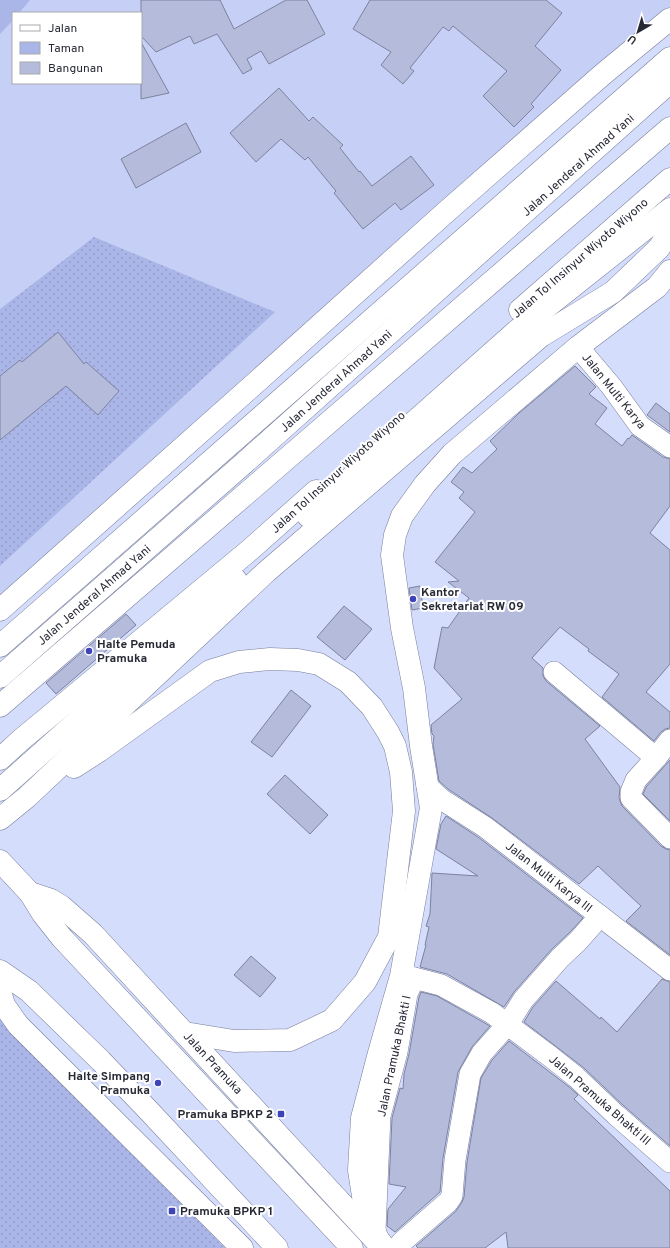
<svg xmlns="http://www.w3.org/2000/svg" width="670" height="1248" viewBox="0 0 670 1248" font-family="Overpass,sans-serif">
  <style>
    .built { fill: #c6cff5; fill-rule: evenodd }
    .green { fill: url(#green-dots) }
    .pitch { fill: #abb6e8 }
    .building { fill: #b5bcdb; stroke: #7c829f }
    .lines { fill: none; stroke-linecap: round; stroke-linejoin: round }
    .street-casing { stroke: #777e9b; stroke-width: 22 }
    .primary-casing { stroke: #777e9b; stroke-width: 23 }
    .highway-casing { stroke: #777e9b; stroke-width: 23 }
    .street { stroke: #fff; stroke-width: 21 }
    .primary { stroke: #fff; stroke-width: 22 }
    .highway { stroke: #fff; stroke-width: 22 }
    .poi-dot { fill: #3e43b8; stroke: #fff; stroke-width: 1.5 }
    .labels { text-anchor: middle; stroke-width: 4; stroke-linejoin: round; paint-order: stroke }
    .street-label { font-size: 12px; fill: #262834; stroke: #fff }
    .poi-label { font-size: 12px; font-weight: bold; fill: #262834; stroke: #fff; text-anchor: start }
  </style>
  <defs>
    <pattern id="green-dots" width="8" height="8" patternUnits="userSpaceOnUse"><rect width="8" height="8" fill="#abb6e8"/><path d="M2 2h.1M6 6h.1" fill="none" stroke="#939cc8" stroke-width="1.8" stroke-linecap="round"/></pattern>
  </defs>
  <rect width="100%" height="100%" fill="#d5ddfd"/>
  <path class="built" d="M0,0H670V19L0,606ZM13,13H141V83H13Z"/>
  <g class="green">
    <path d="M94,237L275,312L0,566V309Z"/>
    <path d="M0,1018L225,1248H0Z"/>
  </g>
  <path class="pitch" d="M0,0H30L19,13H13V20L0,34Z"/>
  <g class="building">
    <path d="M141,0H220L234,29L286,0H307L325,34L269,64L261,51L247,59L252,69L243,74L217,34L194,44L190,36L156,52L141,36Z"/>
    <path d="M370,0H546L562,13L535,46L561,70L531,104L534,107L514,127L483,96L507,71L453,26L449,31L443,27L410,68L414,71L403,84L381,65L391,52L353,29Z"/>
    <path d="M141,42L169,93L141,99Z"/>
    <path d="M279,88L309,121L313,117L343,145L340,148L359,172L360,171L372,186L411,156L434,185L401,210L395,203L363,229L334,193L336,191L308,157L305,160L281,139L256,162L230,133Z"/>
    <path d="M186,123L201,152L136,188L121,159Z"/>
    <path d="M58,332L84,364L86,362L119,391L98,415L66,386L0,440V376L20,360L22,362Z"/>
    <path d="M575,366L596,387L589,394L607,408L595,424L622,446L628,438L629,439L632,435L663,457L670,459V506L650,533L670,550V664L646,692L670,712V728L665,729L661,732L654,741L602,697L619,674L588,651L589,649L560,627L532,658L543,668V676L546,681L600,726L585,739L620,787L619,798L622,806L661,846L666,849L670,850V955L626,921L641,906L598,866L579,884L492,818L448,789L439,781L433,744L434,736L432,734L431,725L462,699L434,668L442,627L448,628L469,598L448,582L459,581L435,562L475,512L459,498L464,492L451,482L463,467L472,473L497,449L490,441L519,413Z"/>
    <path d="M656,403L670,414V432L647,415Z"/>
    <path d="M420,586L423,608L412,610L409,588Z"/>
    <path d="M344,606L372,629L345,660L317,637Z"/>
    <path d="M126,614L136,625L56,694L46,683Z"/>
    <path d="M291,690L311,706L272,757L251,742Z"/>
    <path d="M670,760V821L643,794L646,787Z"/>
    <path d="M285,775L328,815L310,834L267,794Z"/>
    <path d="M446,816L478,837L583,918L569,933L551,950L514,992L504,1007L447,974L420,967L426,945H425L429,927L426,926L430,914L432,873L478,876L436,849L441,824Z"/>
    <path d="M251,956L276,978L260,997L234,975Z"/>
    <path d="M662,979L670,982V1146L624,1106L584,1068L524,1022L533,1007L556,981L600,1019L601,1017L617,1032Z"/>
    <path d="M421,992L437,996L490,1026L472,1047L458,1072L443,1158L440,1192L395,1232L387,1226L388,1209L406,1187L389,1184L392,1118L400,1088L403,1089L404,1074L409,1054L419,997Z"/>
    <path d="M509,1041L568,1086L578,1095L574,1099L670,1191V1248H508L506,1232L485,1248H418L416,1246L456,1211L462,1202L464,1197L467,1162L481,1078L492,1060Z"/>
  </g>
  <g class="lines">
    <g class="street-casing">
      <g id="street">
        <path d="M578,347L611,386L640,426L670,447"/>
        <path d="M554,672L656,758"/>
        <path d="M670,740L656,758L636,780L631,792V798L670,838"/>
        <path d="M427,786L441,799L485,827L670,970"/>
        <path d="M401,976L414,978L441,985L492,1013L551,1057L576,1077L616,1115L670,1162"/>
        <path d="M375,1231L380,1116L397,1052L407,994L414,978"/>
        <path d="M397,1248L402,1242L448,1202L452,1196L455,1160L470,1074L482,1053L508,1024L523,1000L560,958L578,941L600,916"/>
      </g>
    </g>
    <g class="primary-casing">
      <g id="primary">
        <path d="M0,861L30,893L51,900L61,906L93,934L378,1243"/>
        <path d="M30,893L43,914L62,938L352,1248"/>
        <path d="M0,971L29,991L101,1061L149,1111L277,1248"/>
        <path d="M0,991L4,1005L18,1025L242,1248"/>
      </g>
    </g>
    <g class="highway-casing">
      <g id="highway">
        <path d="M520,310L670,179"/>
        <path d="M308,516L519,329L670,209"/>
        <path d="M0,610L261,378L446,212L602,75L670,19"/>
        <path d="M0,646L670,58"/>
        <path d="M0,677L243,464L670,82"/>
        <path d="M0,706L670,128"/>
        <path d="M0,759L22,739L251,549L316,491"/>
        <path d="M74,767L99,751L210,671L239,662L270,659L298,660L319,664L348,682L372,707L388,732L395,746L401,772L404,811L389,937L365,982L332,1020L290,1040L234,1041L185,1033"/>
        <path d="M0,790L236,580"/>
        <path d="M0,819L27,797L266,572L541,336L613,292L659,248L670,231"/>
        <path d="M385,1248L378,1239L365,1209L359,1170L362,1118L379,1053L401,976L431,808L421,746L414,688L402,628L392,555L395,535L402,516L425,484L452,454L578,347L657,287L670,271"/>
      </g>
    </g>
    <use href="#street" class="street"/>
    <use href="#primary" class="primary"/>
    <use href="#highway" class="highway"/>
  </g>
  <g class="poi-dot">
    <circle cx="413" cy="599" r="4"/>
    <circle cx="89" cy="651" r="4"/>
    <circle cx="158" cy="1083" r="4"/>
    <rect x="277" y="1110" width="8" height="8" rx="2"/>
    <rect x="168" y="1207" width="8" height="8" rx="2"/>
  </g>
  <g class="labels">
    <g class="street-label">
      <text transform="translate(578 165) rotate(-42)" y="4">Jalan Jenderal Ahmad Yani</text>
      <text transform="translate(580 258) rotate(-41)" y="4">Jalan Tol Insinyur Wiyoto Wiyono</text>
      <text transform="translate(336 381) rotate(-42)" y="4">Jalan Jenderal Ahmad Yani</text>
      <text transform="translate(614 391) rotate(51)" y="4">Jalan Multi Karya</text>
      <text transform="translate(338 472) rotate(-42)" y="4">Jalan Tol Insinyur Wiyoto Wiyono</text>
      <text transform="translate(94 595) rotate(-41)" y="4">Jalan Jenderal Ahmad Yani</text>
      <text transform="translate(549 877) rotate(38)" y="4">Jalan Multi Karya III</text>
      <text transform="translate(394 1056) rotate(-78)" y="4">Jalan Pramuka Bhakti I</text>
      <text transform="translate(213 1063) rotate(47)" y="4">Jalan Pramuka</text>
      <text transform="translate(600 1100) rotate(41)" y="4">Jalan Pramuka Bhakti III</text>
    </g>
    <g class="poi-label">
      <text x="421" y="596">Kantor<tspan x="421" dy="14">Sekretariat RW 09</tspan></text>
      <text x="97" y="648">Halte Pemuda<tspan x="97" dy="14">Pramuka</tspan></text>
      <text x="150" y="1080" text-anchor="end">Halte Simpang<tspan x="150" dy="14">Pramuka</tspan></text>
      <text x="273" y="1118" text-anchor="end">Pramuka BPKP 2</text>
      <text x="180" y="1215">Pramuka BPKP 1</text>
    </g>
  </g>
  <rect x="12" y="12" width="130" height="72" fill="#ffffff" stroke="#a8a9ae"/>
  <rect x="20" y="25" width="20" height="6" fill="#ffffff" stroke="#a8a9ae"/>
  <text x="48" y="32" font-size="12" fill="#262834">Jalan</text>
  <rect x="20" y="42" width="20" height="12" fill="#abb6e8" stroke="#a8a9ae"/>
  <text x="48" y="52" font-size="12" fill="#262834">Taman</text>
  <rect x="20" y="62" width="20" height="12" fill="#b5bcdb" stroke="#a8a9ae"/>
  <text x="48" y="72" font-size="12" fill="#262834">Bangunan</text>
  <g transform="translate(638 32) rotate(218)" stroke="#ffffff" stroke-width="3" paint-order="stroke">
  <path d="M0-3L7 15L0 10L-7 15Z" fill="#262834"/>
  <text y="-6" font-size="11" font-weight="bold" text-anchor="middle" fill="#262834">U</text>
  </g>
</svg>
